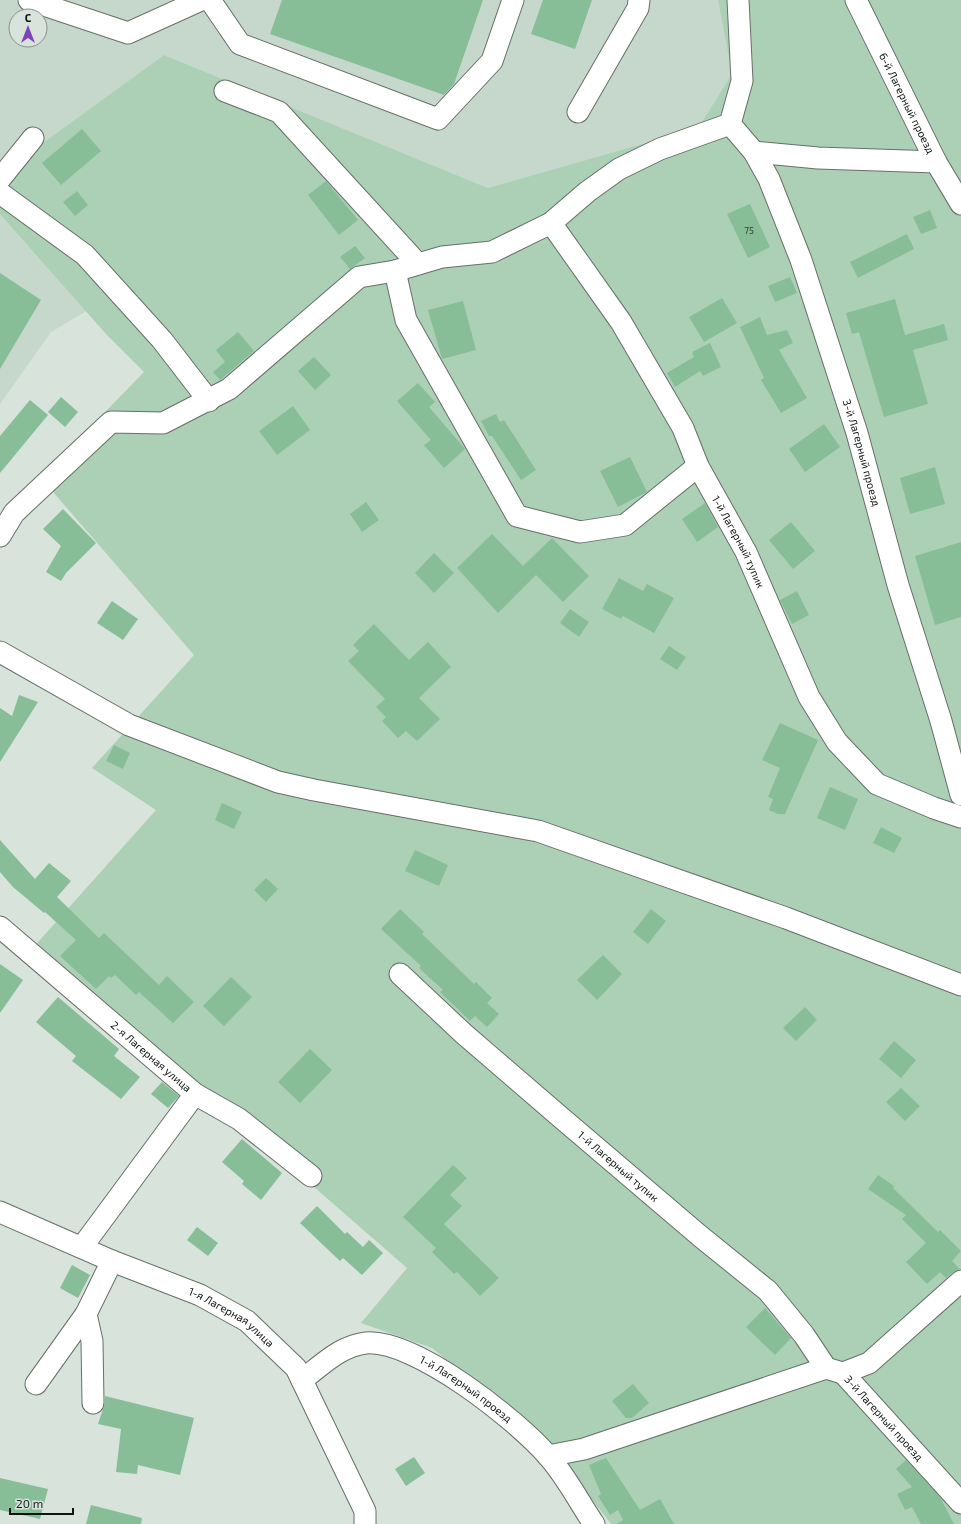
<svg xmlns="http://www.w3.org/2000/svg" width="961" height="1524" viewBox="0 0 961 1524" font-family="'Exo 2',sans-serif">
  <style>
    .built { fill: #c6d8cb; fill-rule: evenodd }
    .green { fill: #acd0b6 }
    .building { fill: #87be98 }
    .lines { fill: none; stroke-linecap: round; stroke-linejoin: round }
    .minor-casing { stroke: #666f68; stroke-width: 23 }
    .minor { stroke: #fff; stroke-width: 21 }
    .labels { text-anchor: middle; stroke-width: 3; stroke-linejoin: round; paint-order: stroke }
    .number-label { font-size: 9px; fill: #2e3e33 }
    .street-label { font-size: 11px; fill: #101411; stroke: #d8e3db }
  </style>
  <rect width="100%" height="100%" fill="#d8e3db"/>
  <g class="built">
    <path d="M0,0H718L732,74L698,128L488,188L164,55L0,174ZM16,16H40V40H16Z"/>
    <path d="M0,213L90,309L51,332L0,404Z"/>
  </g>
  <path class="green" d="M718,0H961V1524H611L546,1440L432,1348L361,1323L407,1268L314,1187L237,1128L25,955L39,941L156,810L92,768L194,655L41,478L144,372L106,334L0,214V174L164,55L488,188L698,128L732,74Z"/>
  <g class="building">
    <path d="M282,0H483L454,84L444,95L270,34Z"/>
    <path d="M543,0H592L575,49L531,34Z"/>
    <path d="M82,129L101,151L61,185L42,163Z"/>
    <path d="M326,181L358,220L339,235L308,195Z"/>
    <path d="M77,191L88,205L75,216L63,202Z"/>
    <path d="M750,204L770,247L748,258L727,214Z"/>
    <path d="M930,210L937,228L921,234L913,217Z"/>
    <path d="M907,234L914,249L858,278L850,262Z"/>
    <path d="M355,246L365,258L350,269L340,257Z"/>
    <path d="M0,273L41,300L0,369Z"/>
    <path d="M790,277L797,293L775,302L768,286Z"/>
    <path d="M722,298L737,323L704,342L689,317Z"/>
    <path d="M895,299L905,335L944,324L948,340L913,350L928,404L884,417L859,332L852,334L846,313Z"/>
    <path d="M463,301L476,350L442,359L428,310Z"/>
    <path d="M760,317L767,335L787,330L793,343L779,350L807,398L781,413L761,380L764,378L740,327Z"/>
    <path d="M238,332L254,351L220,380L213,372L225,362L216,350Z"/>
    <path d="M710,343L721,367L703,376L700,371L675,387L667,373L694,357L692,352Z"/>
    <path d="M314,357L331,375L315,390L298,371Z"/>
    <path d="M418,383L435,402L429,407L465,449L444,468L424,445L431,440L397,401Z"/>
    <path d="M61,397L78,412L65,427L48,412Z"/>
    <path d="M30,400L48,415L0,473V436Z"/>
    <path d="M293,406L310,430L277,455L259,431Z"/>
    <path d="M496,414L500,422L504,420L536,470L521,480L492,436H489L481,421Z"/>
    <path d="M824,424L840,447L805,472L789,449Z"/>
    <path d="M630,457L647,492L618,507L600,471Z"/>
    <path d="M935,467L945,504L910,514L900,478Z"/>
    <path d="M366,502L379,520L362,532L350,514Z"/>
    <path d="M705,503L718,527L697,542L682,519Z"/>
    <path d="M63,509L96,543L66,573L61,581L46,572L61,546L43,529Z"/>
    <path d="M791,522L815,551L793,569L769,540Z"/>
    <path d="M492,534L523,566L552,538L589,576L563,602L536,575L498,613L457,568Z"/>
    <path d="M961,542V617L935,625L915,556Z"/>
    <path d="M434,553L454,573L434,593L415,573Z"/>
    <path d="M619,578L643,591L647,584L674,598L654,633L623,616L621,619L602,609Z"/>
    <path d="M797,591L809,615L792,624L780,600Z"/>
    <path d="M112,601L138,619L123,640L97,623Z"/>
    <path d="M570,609L589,622L579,637L560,623Z"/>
    <path d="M374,624L409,660L428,642L451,667L419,698L440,719L417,741L406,731L398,738L382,721L386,717L376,707L385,699L348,661L359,651L353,645Z"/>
    <path d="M669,646L686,657L677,670L660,659Z"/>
    <path d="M19,695L38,702L0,762V708L12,716Z"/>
    <path d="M780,723L818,740L785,814H778L769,810L773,799L768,797L780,768L762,760Z"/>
    <path d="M114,745L130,753L123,769L106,761Z"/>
    <path d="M830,787L858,799L845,830L817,818Z"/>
    <path d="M222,803L242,812L234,829L215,820Z"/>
    <path d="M881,827L902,838L894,853L873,843Z"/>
    <path d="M0,840L35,879L49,863L71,881L57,897L99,938L104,933L159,985L167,976L194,1002L173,1023L139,992L136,995L115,975L111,978L109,976L96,989L60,956L76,940L45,912L44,913L13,887L0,872Z"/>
    <path d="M415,850L448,865L439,886L405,871Z"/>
    <path d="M266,878L278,889L266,902L254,890Z"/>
    <path d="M400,909L424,932L422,934L474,984L476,982L492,998L487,1003L499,1014L487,1027L475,1016L470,1021L440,992L443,990L419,968L421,966L381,929Z"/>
    <path d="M651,909L666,921L648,944L633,932Z"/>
    <path d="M603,955L622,974L597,1000L577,980Z"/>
    <path d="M0,964L23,980L0,1013Z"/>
    <path d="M231,977L252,997L224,1026L203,1006Z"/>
    <path d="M58,997L119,1049L114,1056L140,1077L121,1099L72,1061L76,1056L36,1022Z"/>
    <path d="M805,1007L817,1020L796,1041L783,1028Z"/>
    <path d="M894,1041L916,1060L901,1078L879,1059Z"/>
    <path d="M310,1049L332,1070L300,1103L278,1082Z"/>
    <path d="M162,1082L179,1096L168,1108L151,1094Z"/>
    <path d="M901,1088L920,1106L905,1121L886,1102Z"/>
    <path d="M242,1139L282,1173L261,1200L242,1184L244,1181L222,1162Z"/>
    <path d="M453,1165L467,1178L450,1195L462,1206L444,1224L499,1278L480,1296L457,1272L454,1274L432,1252L436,1248L403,1217Z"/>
    <path d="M878,1175L894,1186L893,1188L938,1232L940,1230L961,1251L952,1261L960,1269L953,1272L946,1278L940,1272L927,1284L906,1262L926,1243L902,1219L906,1215L868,1189Z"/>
    <path d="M317,1206L345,1234L347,1232L363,1247L369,1240L383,1253L362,1275L343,1258L340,1261L300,1223Z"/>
    <path d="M197,1227L218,1243L208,1256L187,1240Z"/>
    <path d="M72,1265L90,1275L78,1298L60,1288Z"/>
    <path d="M765,1308L791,1338L775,1355L746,1327Z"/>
    <path d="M633,1384L649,1403L632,1418H626L612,1401Z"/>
    <path d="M105,1396L194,1418L180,1475L138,1465L137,1474L116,1472L121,1429L98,1424L105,1403Z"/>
    <path d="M414,1457L425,1473L406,1486L395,1469Z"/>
    <path d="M606,1458L640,1510L660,1499L674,1524H616L623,1520L618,1510L610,1515L598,1496L601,1494L589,1465Z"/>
    <path d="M906,1460L940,1497L954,1524H921L912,1507L905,1510L897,1494L912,1487L896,1469Z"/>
    <path d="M0,1478L48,1489L40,1519L0,1510Z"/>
    <path d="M91,1505L142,1518L141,1524H86Z"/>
  </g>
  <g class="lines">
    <g class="minor-casing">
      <g id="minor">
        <path d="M29,0L128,33L201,0"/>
        <path d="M210,0L240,44L438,119L492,61L513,0"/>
        <path id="s1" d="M856,0L936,162L961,204"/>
        <path d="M225,91L279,112L418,264"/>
        <path d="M578,112L638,8L639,0"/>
        <path id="s2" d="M730,124L754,152L769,179L801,260L857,433L898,585L941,721L961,795"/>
        <path d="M754,152L818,158L936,162"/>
        <path d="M0,179L33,138"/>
        <path d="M0,193L85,255L162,340L209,401"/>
        <path id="s3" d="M551,223L621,322L683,428L698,466L746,552L809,697L837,742L877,784L934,808L961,817"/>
        <path d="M395,271L406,320L517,516L580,532L625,525L698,466"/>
        <path d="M0,536L14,513L111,422L163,423L229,389L359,277L395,271L442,257L492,252L551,223L587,192L619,169L660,149L730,124L742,81L738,0"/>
        <path d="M0,652L129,725L278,782L314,790L538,831L786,918L961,985"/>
        <path id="s4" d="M0,927L195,1094L239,1119L311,1176"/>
        <path id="s5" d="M400,974L464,1034L558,1115L700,1236L768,1291L804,1335L826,1368"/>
        <path id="s6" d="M0,1212L112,1261L200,1295L247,1321L296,1368L365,1511V1524"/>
        <path d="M82,1247L195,1094"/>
        <path id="s7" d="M961,1281L869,1363L843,1373L961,1503"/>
        <path d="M86,1314L92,1341L93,1403"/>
        <path id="s8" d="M302,1380C322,1365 340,1346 366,1343C415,1339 517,1420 548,1456C566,1476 579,1502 594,1524"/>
        <path d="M36,1384L86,1314L112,1261"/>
        <path d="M548,1456L584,1449L826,1368L839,1372"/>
      </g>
    </g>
    <use href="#minor" class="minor"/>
  </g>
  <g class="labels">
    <g class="number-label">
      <text x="749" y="234">75</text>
    </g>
    <g class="street-label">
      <text dy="4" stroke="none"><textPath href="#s1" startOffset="115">6-й Лагерный проезд</textPath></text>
      <text dy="4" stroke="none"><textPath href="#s2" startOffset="357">3-й Лагерный проезд</textPath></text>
      <text dy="4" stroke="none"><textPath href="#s3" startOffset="371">1-й Лагерный тупик</textPath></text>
      <text dy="4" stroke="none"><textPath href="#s4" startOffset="199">2-я Лагерная улица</textPath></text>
      <text dy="4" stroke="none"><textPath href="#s5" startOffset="291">1-й Лагерный тупик</textPath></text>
      <text dy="4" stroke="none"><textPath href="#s6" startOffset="255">1-я Лагерная улица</textPath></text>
      <text dy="4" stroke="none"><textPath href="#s8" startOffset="187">1-й Лагерный проезд</textPath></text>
      <text dy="4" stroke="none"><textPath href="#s7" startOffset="212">3-й Лагерный проезд</textPath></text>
    </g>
  </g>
  <g transform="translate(28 28)"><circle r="19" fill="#d8e3db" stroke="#88908a"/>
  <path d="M0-3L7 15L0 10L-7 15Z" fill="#7f43b9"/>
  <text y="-6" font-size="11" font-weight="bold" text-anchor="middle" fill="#101411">С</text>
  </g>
  <path d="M10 1508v6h63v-6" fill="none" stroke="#101411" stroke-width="2"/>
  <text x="16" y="1508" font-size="12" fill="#101411" stroke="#d8e3db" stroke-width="3" paint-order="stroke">20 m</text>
</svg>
